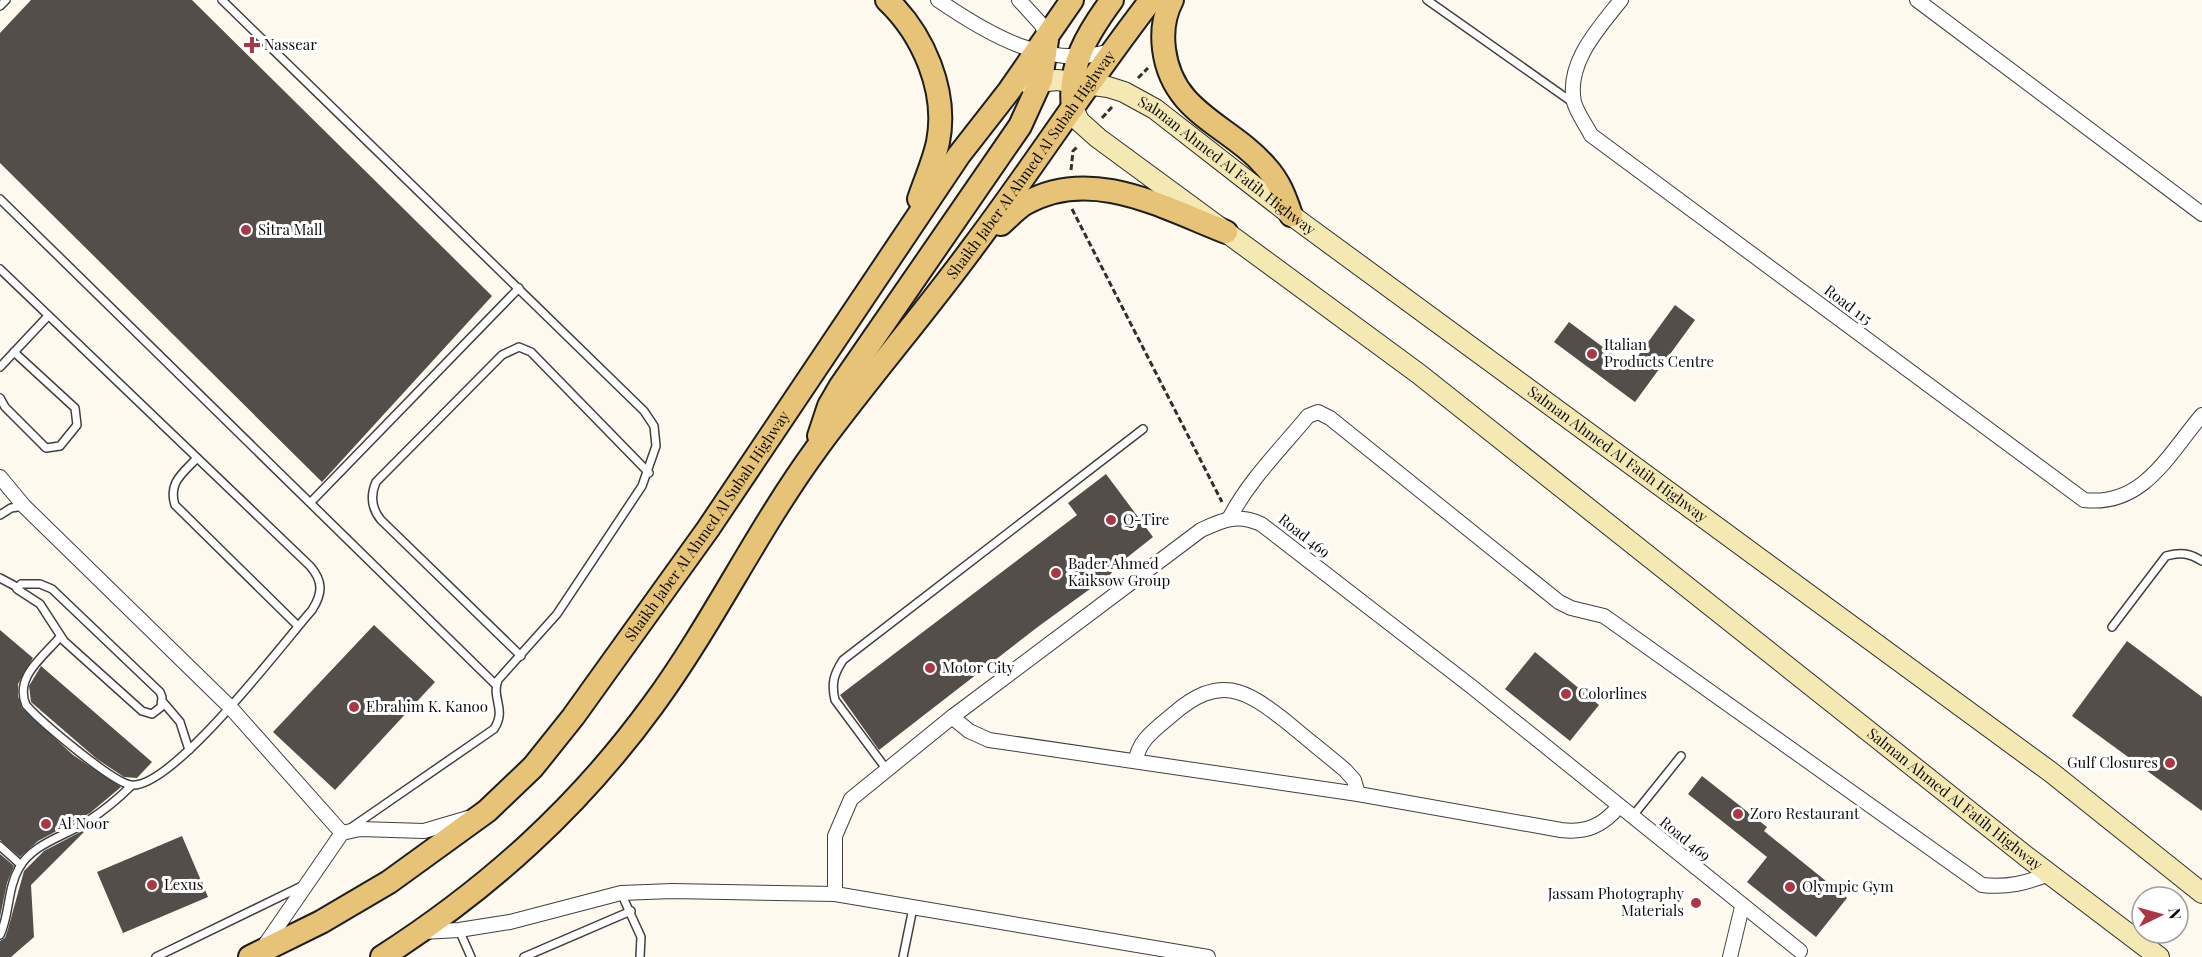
<svg xmlns="http://www.w3.org/2000/svg" width="2202" height="957" viewBox="0 0 2202 957" font-family="'Playfair Display',serif">
  <style>
    .building { fill: #544e4b }
    .lines { fill: none; stroke-linecap: round; stroke-linejoin: round }
    .lane-casing { stroke: #404040; stroke-width: 10 }
    .street-casing { stroke: #404040; stroke-width: 16 }
    .secondary-casing { stroke: #2f2f2f; stroke-width: 22 }
    .primary-casing { stroke: #1e1e1e; stroke-width: 26 }
    .path { stroke: #2f2f2f; stroke-width: 3; stroke-dasharray: 6 3; stroke-linecap: butt }
    .lane { stroke: #fff; stroke-width: 7 }
    .street { stroke: #fff; stroke-width: 14 }
    .secondary { stroke: #f4e8b3; stroke-width: 20 }
    .primary { stroke: #e6c376; stroke-width: 22 }
    .poi-dot { fill: #ab3745; stroke: #fff; stroke-width: 2 }
    .labels { text-anchor: middle; stroke-width: 6; stroke-linejoin: round; paint-order: stroke }
    .poi-label { font-size: 15px; fill: #0d0d0d; stroke: #fff; text-anchor: start }
    .street-label { font-size: 15px; fill: #0d0d0d; stroke: #fff }
  </style>
  <rect width="100%" height="100%" fill="#fdf9ef"/>
  <g class="building">
    <path d="M31,0H192L492,296L322,482L0,163V33Z"/>
    <path d="M1675,305L1695,320L1635,402L1554,342L1569,322L1630,367Z"/>
    <path d="M1106,474L1153,537L1110,571L1112,573L1039,626L879,750L840,695L1077,515L1068,503Z"/>
    <path d="M374,625L435,682L335,790L273,732Z"/>
    <path d="M0,630L33,658L18,684V696L22,708L73,755L121,787L90,813L38,841L20,857L0,840Z"/>
    <path d="M2127,641L2202,697V811L2072,716Z"/>
    <path d="M1535,652L1599,705L1570,741L1505,689Z"/>
    <path d="M41,666L152,762L137,778L124,777L97,759L31,702L29,686Z"/>
    <path d="M1702,776L1767,827L1764,831L1847,898L1816,937L1747,882L1767,857L1688,794Z"/>
    <path d="M88,828L31,885L34,937L11,957H0V941L5,938L8,929L24,871L44,851Z"/>
    <path d="M182,836L208,897L123,933L97,872Z"/>
    <path d="M0,854L14,866L7,883L0,917Z"/>
  </g>
  <g class="lines">
    <g class="lane-casing">
      <g id="lane">
        <path d="M222,0L644,411L654,426L656,446L642,486L557,614L498,680C491,699 507,709 494,729L352,827"/>
        <path d="M1427,0L1572,102"/>
        <path d="M0,6L6,0"/>
        <path d="M0,199L496,685"/>
        <path d="M0,269L310,566C323,581 323,593 312,610C283,643 172,790 131,785C113,783 40,721 26,705C14,677 43,657 60,637"/>
        <path d="M0,367L48,316"/>
        <path d="M0,398L5,407L46,448L60,446L77,425L75,408L14,352"/>
        <path d="M196,459C182,474 168,483 175,505L298,626"/>
        <path d="M311,502L519,288"/>
        <path d="M0,515L11,508L24,506"/>
        <path d="M0,578L17,587"/>
        <path d="M21,584H40L52,589L160,692L162,697L161,707L152,714L142,711L64,641L40,604L17,589Z"/>
        <path d="M2112,627L2166,556C2181,552 2189,553 2202,561"/>
        <path d="M521,656L381,520C371,508 370,496 376,482L502,355L519,347L531,352L649,473"/>
        <path d="M163,702L180,722L189,750"/>
        <path d="M887,770L835,700C831,683 834,674 843,660L1143,429"/>
        <path d="M1632,817L1681,756"/>
        <path d="M0,846L21,865"/>
        <path d="M621,893L641,937L640,957"/>
        <path d="M459,930L471,957"/>
        <path d="M0,935C10,914 7,889 19,868C33,843 66,836 88,821C103,811 118,799 131,786"/>
        <path d="M156,957L302,886"/>
        <path d="M524,957L631,911"/>
        <path d="M903,957L913,908"/>
      </g>
    </g>
    <g class="street-casing">
      <g id="street">
        <path d="M938,0C989,35 1048,70 1111,51"/>
        <path d="M1019,0L1041,24L1047,36"/>
        <path d="M1621,0C1598,29 1566,63 1574,102C1577,113 1586,125 1591,135L2084,500C2143,507 2168,455 2202,415"/>
        <path d="M1917,0L2202,214"/>
        <path d="M0,477L24,506L230,707L342,833"/>
        <path d="M1230,517C1250,479 1281,449 1308,416L1318,412L1330,418L1559,602L1571,608L1604,616L1982,885C2007,888 2027,883 2051,873"/>
        <path d="M952,717L969,731L989,740L1358,794L1561,830C1586,833 1603,826 1619,806"/>
        <path d="M1136,761C1138,740 1157,728 1172,715C1219,674 1244,688 1288,723C1307,739 1326,754 1345,770L1354,780L1358,794"/>
        <path d="M835,894V836L851,799L952,717L1201,530C1223,520 1237,513 1261,524L1472,687L1800,951"/>
        <path d="M422,932L459,930L510,922L621,893L672,891L835,894L1208,957"/>
        <path d="M262,949L342,833L360,829L424,831L468,818"/>
        <path d="M1730,957L1742,907"/>
      </g>
    </g>
    <g class="secondary-casing">
      <g id="secondary">
        <path id="s1" d="M1028,83L1057,80L1108,87L1124,92L1155,109L1291,215L2052,773L2202,893"/>
        <path id="s2" d="M1074,110L1079,121L1098,138L1419,374L2027,857L2159,957"/>
      </g>
    </g>
    <g class="primary-casing">
      <g id="primary">
        <path d="M887,0C923,34 948,91 938,142C934,161 925,181 919,199"/>
        <path d="M1172,0C1164,15 1162,33 1164,49C1172,114 1229,124 1266,167C1279,181 1285,197 1291,215"/>
        <path d="M1073,108C1068,65 1087,34 1112,0"/>
        <path d="M1001,224C1009,217 1017,208 1026,203C1092,166 1164,208 1226,232"/>
        <path d="M819,436L829,406L840,387L1020,126L1041,80L1047,40"/>
        <path id="s3" d="M250,957L321,922L389,882L487,811L533,767L573,717L708,529L959,155L1009,91L1072,0"/>
        <path id="s4" d="M382,957C489,888 578,808 653,705C713,623 757,530 817,448C867,380 923,315 973,247C1034,166 1089,80 1151,0"/>
      </g>
    </g>
    <g class="path">
      <path d="M1138,78L1148,68"/>
      <path d="M1102,118L1112,107"/>
      <path d="M1071,170L1073,151L1078,146"/>
      <path d="M1072,209L1222,502"/>
    </g>
    <use href="#lane" class="lane"/>
    <use href="#street" class="street"/>
    <use href="#secondary" class="secondary"/>
    <use href="#primary" class="primary"/>
  </g>
  <g class="poi-dot">
    <path d="M249 36h6v6h6v6h-6v6h-6v-6h-6v-6h6z"/>
    <circle cx="246" cy="230" r="6"/>
    <circle cx="1592" cy="354" r="6"/>
    <circle cx="1111" cy="520" r="6"/>
    <circle cx="1056" cy="573" r="6"/>
    <circle cx="930" cy="668" r="6"/>
    <circle cx="1566" cy="694" r="6"/>
    <circle cx="354" cy="707" r="6"/>
    <circle cx="2170" cy="763" r="6"/>
    <circle cx="1738" cy="814" r="6"/>
    <circle cx="46" cy="824" r="6"/>
    <circle cx="152" cy="885" r="6"/>
    <circle cx="1790" cy="887" r="6"/>
    <circle cx="1696" cy="903" r="6"/>
  </g>
  <g class="labels">
    <g class="poi-label">
      <text x="264" y="50">Nassear</text>
      <text x="258" y="235">Sitra Mall</text>
      <text x="1604" y="350">Italian<tspan x="1604" dy="17">Products Centre</tspan></text>
      <text x="1123" y="525">Q-Tire</text>
      <text x="1068" y="569">Bader Ahmed<tspan x="1068" dy="17">Kaiksow Group</tspan></text>
      <text x="942" y="673">Motor City</text>
      <text x="1578" y="699">Colorlines</text>
      <text x="366" y="712">Ebrahim K. Kanoo</text>
      <text x="2158" y="768" text-anchor="end">Gulf Closures</text>
      <text x="1750" y="819">Zoro Restaurant</text>
      <text x="58" y="829">Al Noor</text>
      <text x="164" y="890">Lexus</text>
      <text x="1802" y="892">Olympic Gym</text>
      <text x="1684" y="899" text-anchor="end">Jassam Photography<tspan x="1684" dy="17">Materials</tspan></text>
    </g>
    <g class="street-label">
      <text dy="5" stroke="none"><textPath href="#s4" startOffset="1032">Shaikh Jaber Al Ahmed Al Subah Highway</textPath></text>
      <text dy="5" stroke="none"><textPath href="#s1" startOffset="224">Salman Ahmed Al Fatih Highway</textPath></text>
      <text transform="translate(1848 305) rotate(37)" y="5">Road 115</text>
      <text dy="5" stroke="none"><textPath href="#s1" startOffset="710">Salman Ahmed Al Fatih Highway</textPath></text>
      <text dy="5" stroke="none"><textPath href="#s3" startOffset="640">Shaikh Jaber Al Ahmed Al Subah Highway</textPath></text>
      <text transform="translate(1304 536) rotate(38)" y="5">Road 469</text>
      <text dy="5" stroke="none"><textPath href="#s2" startOffset="1120">Salman Ahmed Al Fatih Highway</textPath></text>
      <text transform="translate(1685 839) rotate(39)" y="5">Road 469</text>
    </g>
  </g>
  <g transform="translate(2160 915) rotate(85)"><circle r="28" fill="#ffffff" stroke="#9e9e9e" stroke-width="1.5"/>
  <path d="M0-4.5L10 22L0 15L-10 22Z" fill="#ab3745"/>
  <text y="-9" font-size="16" font-weight="bold" text-anchor="middle" fill="#0d0d0d">N</text>
  </g>
</svg>
